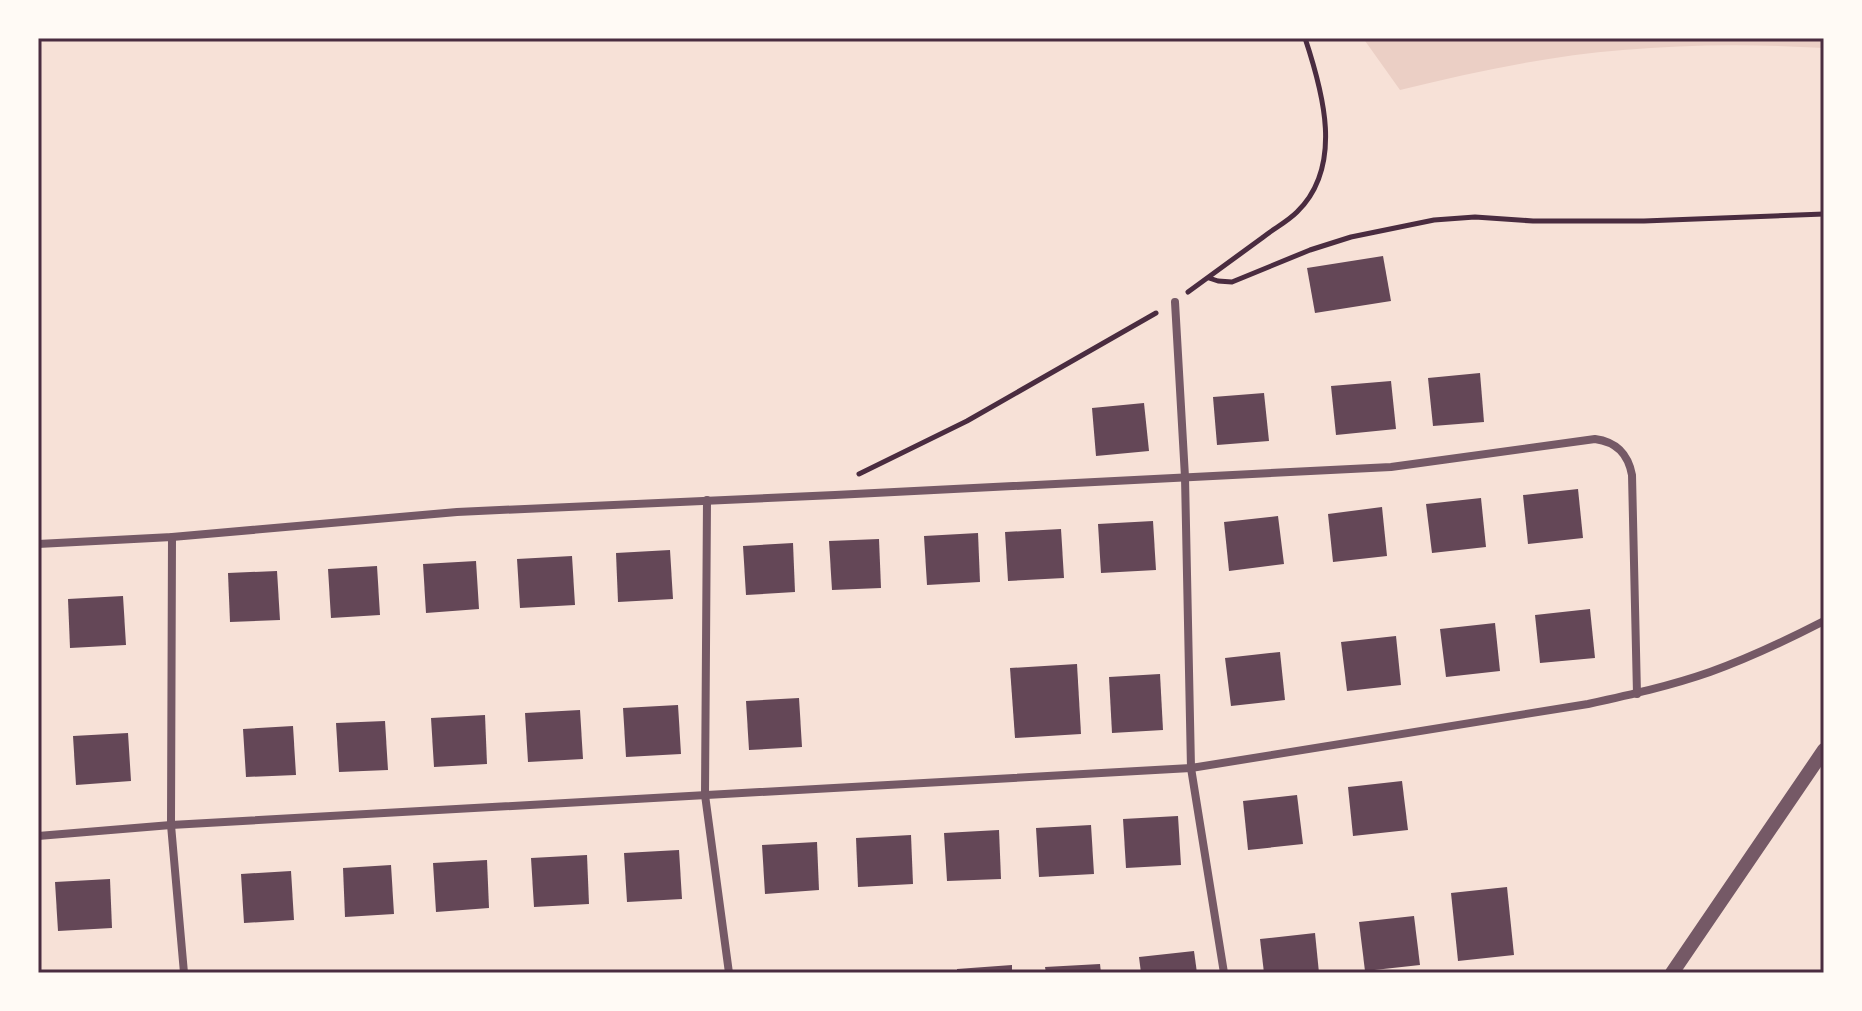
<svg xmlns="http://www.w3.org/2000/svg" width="1862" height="1011" viewBox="0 0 1862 1011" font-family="'PT Sans Narrow',sans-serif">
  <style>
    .green { fill: #ebcfc5 }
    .building { fill: #644757 }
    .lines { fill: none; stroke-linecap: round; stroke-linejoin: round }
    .path { stroke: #4a2c40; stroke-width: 5 }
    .minor { stroke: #755966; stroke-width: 8 }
    .tertiary { stroke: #755966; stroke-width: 14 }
    .neatline { fill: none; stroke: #4a2c40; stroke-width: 3 }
  </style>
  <rect width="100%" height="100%" fill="#f7e1d7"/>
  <path class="green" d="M1363,38H1824V48C1757,44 1690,44 1623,50C1547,56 1474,72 1400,90Z"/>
  <g class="building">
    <path d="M1383,256L1391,301L1315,313L1307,268Z"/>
    <path d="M1480,373L1484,422L1433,426L1428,378Z"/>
    <path d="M1391,381L1396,429L1336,435L1331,386Z"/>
    <path d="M1264,393L1269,441L1217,445L1213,397Z"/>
    <path d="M1144,403L1149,451L1096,456L1092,408Z"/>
    <path d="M1578,489L1583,538L1528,544L1523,495Z"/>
    <path d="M1481,498L1486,547L1432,553L1426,504Z"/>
    <path d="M1382,507L1387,556L1333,562L1328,514Z"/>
    <path d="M1278,516L1284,564L1229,571L1224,522Z"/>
    <path d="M1153,521L1156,570L1101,573L1098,524Z"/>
    <path d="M1061,529L1064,578L1008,581L1005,532Z"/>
    <path d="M978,533L980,582L927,585L924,536Z"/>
    <path d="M879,539L881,588L832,590L829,541Z"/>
    <path d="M793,543L795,592L746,595L743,546Z"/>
    <path d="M670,550L673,599L618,602L616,553Z"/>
    <path d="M572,556L575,605L520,608L517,559Z"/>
    <path d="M476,561L479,609L426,613L423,564Z"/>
    <path d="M377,566L380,615L331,618L328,569Z"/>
    <path d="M277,571L280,620L230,622L228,573Z"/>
    <path d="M123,596L126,645L70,648L68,599Z"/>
    <path d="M1590,609L1595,658L1540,663L1535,615Z"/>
    <path d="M1495,623L1500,671L1446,677L1440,629Z"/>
    <path d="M1396,636L1401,685L1347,691L1341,642Z"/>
    <path d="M1280,652L1285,700L1231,706L1225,658Z"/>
    <path d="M1077,664L1081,734L1015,738L1010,668Z"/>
    <path d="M1160,674L1163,730L1112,733L1109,677Z"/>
    <path d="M799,698L802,747L749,750L746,701Z"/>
    <path d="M678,705L681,754L626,757L623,708Z"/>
    <path d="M580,710L583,759L528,762L525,713Z"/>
    <path d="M485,715L487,764L434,767L431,718Z"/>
    <path d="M385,721L388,770L339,772L336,723Z"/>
    <path d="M293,726L296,775L246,777L243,729Z"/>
    <path d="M128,733L131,781L76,785L73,736Z"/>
    <path d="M1402,781L1408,830L1353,836L1348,787Z"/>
    <path d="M1297,795L1303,844L1248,850L1243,801Z"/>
    <path d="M1178,816L1181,865L1126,868L1123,819Z"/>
    <path d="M1091,825L1094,874L1039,877L1036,828Z"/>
    <path d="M999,830L1001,879L947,881L944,833Z"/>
    <path d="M911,835L913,884L858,887L856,838Z"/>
    <path d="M817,842L819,890L765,894L762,845Z"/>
    <path d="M679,850L682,899L627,902L624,853Z"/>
    <path d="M587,855L589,904L534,907L531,858Z"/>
    <path d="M487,860L489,908L436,912L433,863Z"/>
    <path d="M391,865L394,914L345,917L343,868Z"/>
    <path d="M291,871L294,920L244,923L241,874Z"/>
    <path d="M110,879L112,928L58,931L55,882Z"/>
    <path d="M1507,887L1514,955L1458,961L1451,893Z"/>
    <path d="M1414,916L1420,965L1365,971L1359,922Z"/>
    <path d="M1315,933L1319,973H1264L1260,939Z"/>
    <path d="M1194,951L1197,973H1141L1139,957Z"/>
    <path d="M1100,964L1101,973H1046L1045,967Z"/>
    <path d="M1012,965V973H957V969Z"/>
  </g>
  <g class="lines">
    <g class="path">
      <path d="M1209,278L1218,281L1232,282L1310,250L1351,237L1434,220L1475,217L1533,221H1644L1824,214"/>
      <path d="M1188,292C1213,274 1237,256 1262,238C1273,229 1287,222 1297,212C1344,166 1323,92 1305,38"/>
      <path d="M859,474L967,421L1156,313"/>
    </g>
    <g class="minor">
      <path d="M1175,302L1185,477L1191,768L1224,973"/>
      <path d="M707,500L705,795L729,973"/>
      <path d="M172,537L171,825L184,973"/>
      <path d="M38,544L172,537L457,512L835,495L1391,467L1595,439C1617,442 1628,454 1632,475L1637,694"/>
      <path d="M38,836L171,825L1191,768L1588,704C1629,695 1670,686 1710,672C1749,658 1787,640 1824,621"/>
    </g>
    <path class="tertiary" d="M1672,973L1824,750"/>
  </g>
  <rect width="1862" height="1011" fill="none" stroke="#fffaf5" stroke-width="80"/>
  <rect x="40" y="40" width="1782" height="931" class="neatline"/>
</svg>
